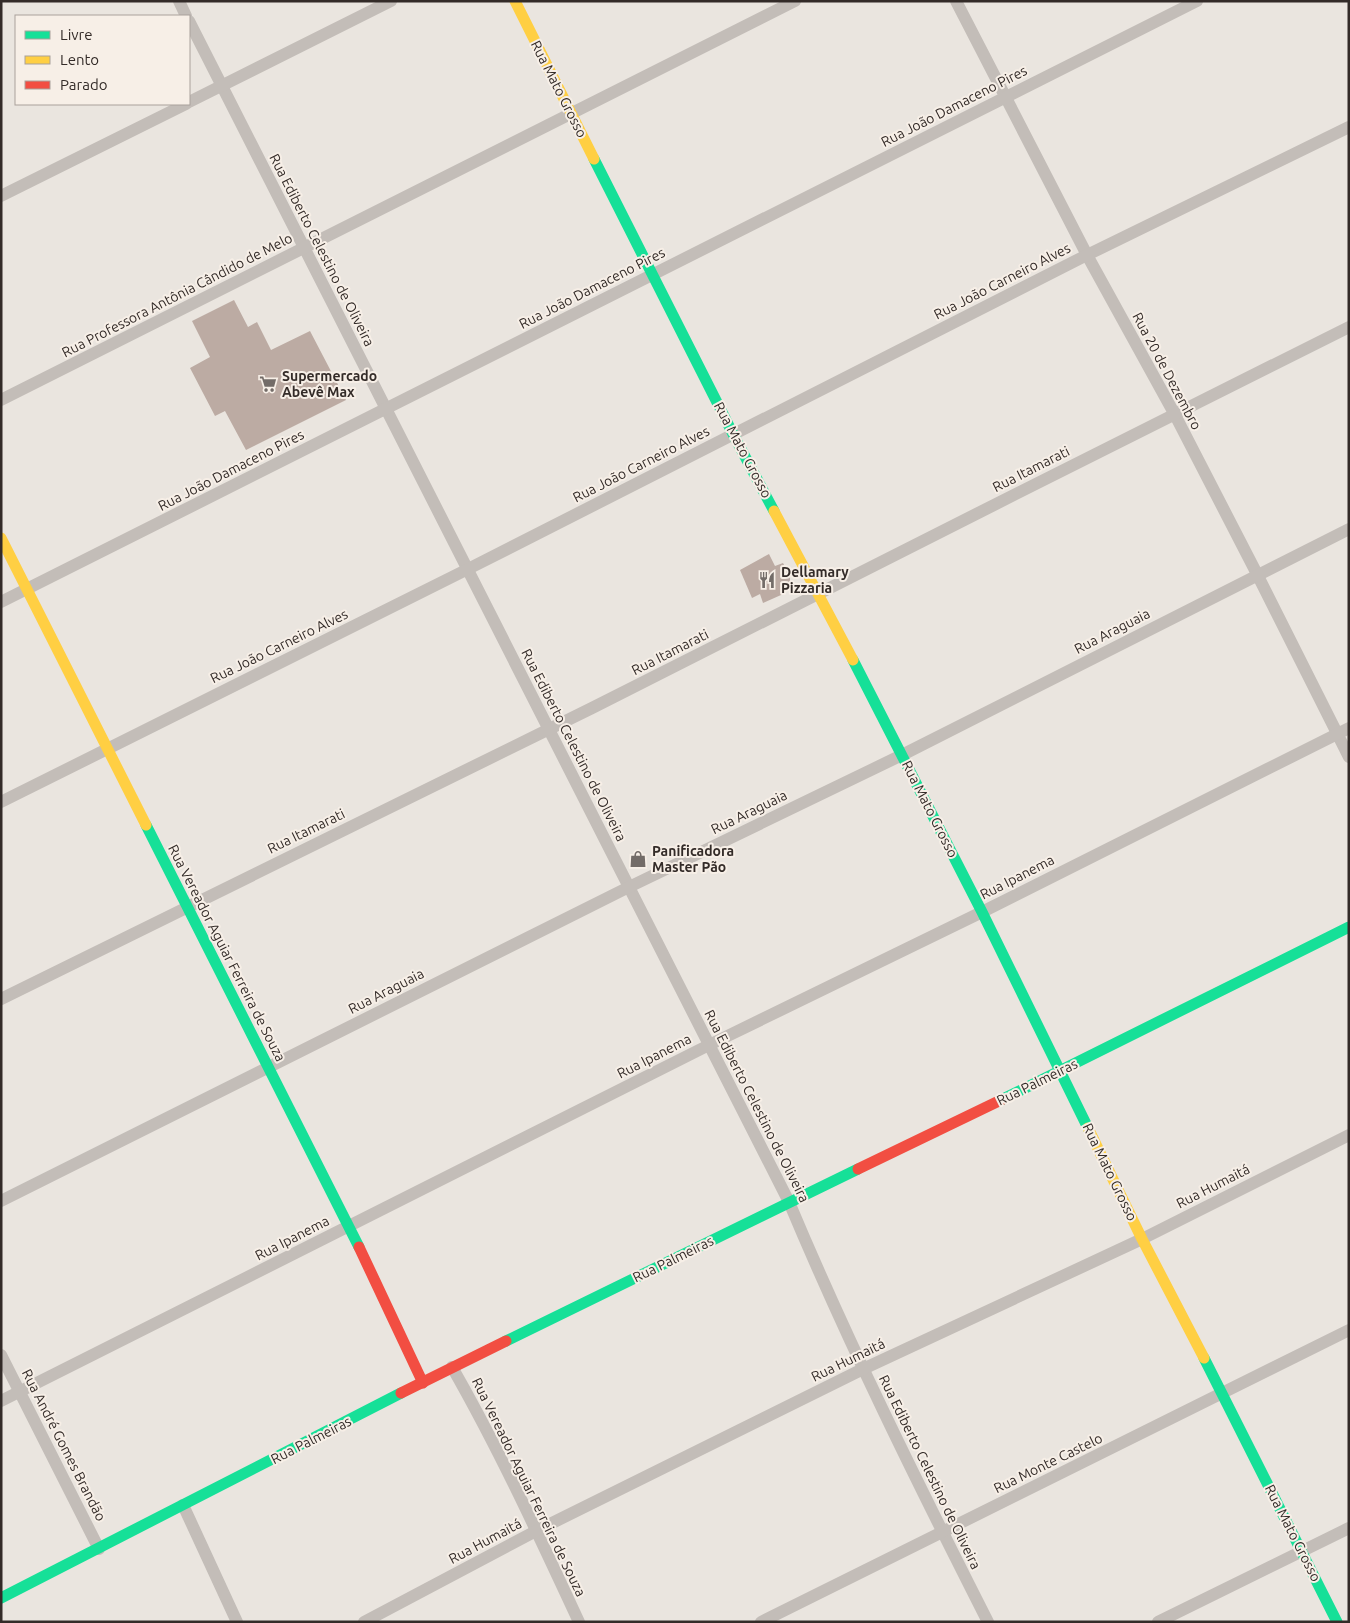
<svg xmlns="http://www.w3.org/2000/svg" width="1350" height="1623" viewBox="0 0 1350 1623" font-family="Ubuntu,sans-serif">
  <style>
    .building { fill: #bcaba3 }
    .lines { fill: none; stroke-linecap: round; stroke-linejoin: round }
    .street { stroke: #c3bdb8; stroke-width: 12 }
    .fast { stroke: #16e098; stroke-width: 11 }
    .slow { stroke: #ffcf43; stroke-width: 11 }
    .jam { stroke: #f24e42; stroke-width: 11 }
    .labels { text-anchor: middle; stroke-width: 4; stroke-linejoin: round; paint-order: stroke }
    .street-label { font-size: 14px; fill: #332b28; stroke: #f7efe7 }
    .poi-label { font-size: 14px; font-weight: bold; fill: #332b28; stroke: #f7efe7; text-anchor: start }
  </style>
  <rect width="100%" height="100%" fill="#eae5df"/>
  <g class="building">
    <path d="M234,300L248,327L257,322L271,350L310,331L346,400L246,450L225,411L215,416L190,368L210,357L192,321Z"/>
    <path d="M769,554L775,566L783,563L790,576V584L787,590L781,595L763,603L760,594L752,598L740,570Z"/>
  </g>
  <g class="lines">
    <g class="street">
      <path d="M179,1L186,16"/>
      <path d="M956,1L1087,255L1174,413L1257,574L1349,757"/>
      <path d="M189,21L789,1202C849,1345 918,1484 988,1622"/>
      <path d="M189,102L391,1"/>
      <path d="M1,196L186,104"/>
      <path d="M1,400L795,1"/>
      <path d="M1,602L1197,1"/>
      <path d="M1,802L468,569L1087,255L1349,127"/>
      <path d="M1,999C197,901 395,806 592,708C844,582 1096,452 1349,327"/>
      <path d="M1,1201L629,887L902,755L1349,529"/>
      <path d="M1,1355L99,1549"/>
      <path d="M452,1367C499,1449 539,1536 579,1622"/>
      <path d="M1,1401L709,1045L982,912L1349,728"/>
      <path d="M183,1505L237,1622"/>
      <path d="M364,1622L536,1531L863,1369L1142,1239L1349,1135"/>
      <path d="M761,1622L1349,1330"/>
      <path d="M1158,1622L1349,1528"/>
    </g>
    <g class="fast">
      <path d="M594,159L733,434L774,511"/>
      <path d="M853,660L982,912L1088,1128"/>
      <path d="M146,825L359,1247"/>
      <path d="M1003,1099L1349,927"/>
      <path d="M506,1341L858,1169"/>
      <path d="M1204,1358L1337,1622"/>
      <path d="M1,1598L401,1393"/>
    </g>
    <g class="slow">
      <path d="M515,1L594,159"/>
      <path d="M774,511L853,660"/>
      <path d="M1,538L146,825"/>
      <path d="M1088,1128L1142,1239L1204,1358"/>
    </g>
    <g class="jam">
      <path d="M858,1169L1003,1099"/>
      <path d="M359,1247L423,1383"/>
      <path d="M401,1393L506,1341"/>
    </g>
  </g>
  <defs>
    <g id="supermarket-bare" transform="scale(1.35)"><path d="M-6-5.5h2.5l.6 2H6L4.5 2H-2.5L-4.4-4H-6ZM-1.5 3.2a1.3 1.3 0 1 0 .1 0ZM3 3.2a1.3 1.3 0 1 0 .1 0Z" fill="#736c68" stroke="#f7efe7" stroke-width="2.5" paint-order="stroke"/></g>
    <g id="restaurant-bare" transform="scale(1.35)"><path d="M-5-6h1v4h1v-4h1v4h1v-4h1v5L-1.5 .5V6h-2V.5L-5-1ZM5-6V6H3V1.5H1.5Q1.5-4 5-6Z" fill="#736c68" stroke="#f7efe7" stroke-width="2.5" paint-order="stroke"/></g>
    <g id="shop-bare" transform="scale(1.35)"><path d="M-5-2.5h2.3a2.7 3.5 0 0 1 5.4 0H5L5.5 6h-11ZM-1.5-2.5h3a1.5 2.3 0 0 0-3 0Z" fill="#736c68" stroke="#f7efe7" stroke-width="2.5" paint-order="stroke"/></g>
  </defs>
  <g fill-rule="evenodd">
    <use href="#supermarket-bare" x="268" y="384"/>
    <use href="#restaurant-bare" x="767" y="580"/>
    <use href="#shop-bare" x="638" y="859"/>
  </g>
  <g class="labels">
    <g class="street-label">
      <text transform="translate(559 89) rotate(63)" y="5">Rua Mato Grosso</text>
      <text transform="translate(954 106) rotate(-27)" y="5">Rua João Damaceno Pires</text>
      <text transform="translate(322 250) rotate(63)" y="5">Rua Ediberto Celestino de Oliveira</text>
      <text transform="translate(1002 281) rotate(-27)" y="5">Rua João Carneiro Alves</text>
      <text transform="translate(592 288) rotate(-27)" y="5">Rua João Damaceno Pires</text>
      <text transform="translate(177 295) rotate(-27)" y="5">Rua Professora Antônia Cândido de Melo</text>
      <text transform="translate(1167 371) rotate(62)" y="5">Rua 20 de Dezembro</text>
      <text transform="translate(743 450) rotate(62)" y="5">Rua Mato Grosso</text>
      <text transform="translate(641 464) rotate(-27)" y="5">Rua João Carneiro Alves</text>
      <text transform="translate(1031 469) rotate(-27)" y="5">Rua Itamarati</text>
      <text transform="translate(231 470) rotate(-27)" y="5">Rua João Damaceno Pires</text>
      <text transform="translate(1112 631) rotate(-27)" y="5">Rua Araguaia</text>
      <text transform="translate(279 646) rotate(-26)" y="5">Rua João Carneiro Alves</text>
      <text transform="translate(670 652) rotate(-27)" y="5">Rua Itamarati</text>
      <text transform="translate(574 745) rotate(63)" y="5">Rua Ediberto Celestino de Oliveira</text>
      <text transform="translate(930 809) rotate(63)" y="5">Rua Mato Grosso</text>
      <text transform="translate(749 812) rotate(-26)" y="5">Rua Araguaia</text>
      <text transform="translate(306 831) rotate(-26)" y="5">Rua Itamarati</text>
      <text transform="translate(1017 877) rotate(-27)" y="5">Rua Ipanema</text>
      <text transform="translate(227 953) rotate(63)" y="5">Rua Vereador Aguiar Ferreira de Souza</text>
      <text transform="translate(386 991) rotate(-27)" y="5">Rua Araguaia</text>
      <text transform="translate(654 1056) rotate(-27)" y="5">Rua Ipanema</text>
      <text transform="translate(1037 1082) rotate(-26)" y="5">Rua Palmeiras</text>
      <text transform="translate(757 1106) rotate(63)" y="5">Rua Ediberto Celestino de Oliveira</text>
      <text transform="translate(1110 1172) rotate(64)" y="5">Rua Mato Grosso</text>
      <text transform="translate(1213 1186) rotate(-27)" y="5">Rua Humaitá</text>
      <text transform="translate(292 1238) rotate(-27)" y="5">Rua Ipanema</text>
      <text transform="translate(673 1259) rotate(-26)" y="5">Rua Palmeiras</text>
      <text transform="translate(848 1360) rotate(-26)" y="5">Rua Humaitá</text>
      <text transform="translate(311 1440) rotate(-27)" y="5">Rua Palmeiras</text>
      <text transform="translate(64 1445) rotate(63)" y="5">Rua André Gomes Brandão</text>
      <text transform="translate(1048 1463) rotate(-26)" y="5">Rua Monte Castelo</text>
      <text transform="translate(930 1472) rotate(64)" y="5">Rua Ediberto Celestino de Oliveira</text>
      <text transform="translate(529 1487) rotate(64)" y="5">Rua Vereador Aguiar Ferreira de Souza</text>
      <text transform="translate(1293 1533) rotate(63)" y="5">Rua Mato Grosso</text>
      <text transform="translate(485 1541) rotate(-28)" y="5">Rua Humaitá</text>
    </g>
    <g class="poi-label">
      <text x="282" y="381">Supermercado<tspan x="282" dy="16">Abevê Max</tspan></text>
      <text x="781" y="577">Dellamary<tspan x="781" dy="16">Pizzaria</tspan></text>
      <text x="652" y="856">Panificadora<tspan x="652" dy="16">Master Pão</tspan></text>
    </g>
  </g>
  <rect width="1350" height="1623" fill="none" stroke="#332b28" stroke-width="5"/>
  <rect x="15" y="15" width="175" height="90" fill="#f7efe7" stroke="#a9a19b"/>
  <rect x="25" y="31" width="25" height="8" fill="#16e098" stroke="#a9a19b"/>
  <text x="60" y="40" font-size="15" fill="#332b28">Livre</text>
  <rect x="25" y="56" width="25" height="8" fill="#ffcf43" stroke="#a9a19b"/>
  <text x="60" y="65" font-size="15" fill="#332b28">Lento</text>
  <rect x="25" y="81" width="25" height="8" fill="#f24e42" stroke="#a9a19b"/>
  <text x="60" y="90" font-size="15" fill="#332b28">Parado</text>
</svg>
